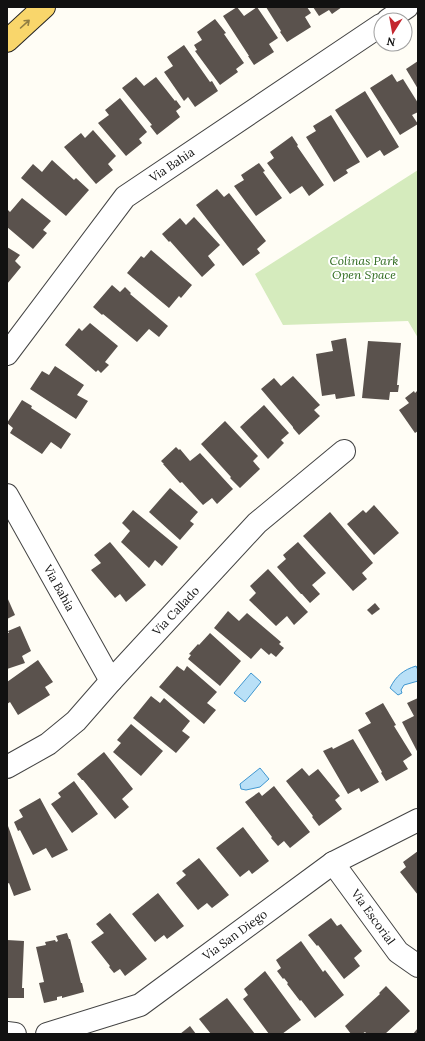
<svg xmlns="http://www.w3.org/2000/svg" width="425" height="1041" viewBox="0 0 425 1041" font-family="Lora,serif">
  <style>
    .green { fill: #d5ebbd }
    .water { fill: #b9e0f7; stroke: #3f96cf }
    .building { fill: #5a524d }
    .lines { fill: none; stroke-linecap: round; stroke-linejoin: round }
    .minor-casing { stroke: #444; stroke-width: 24 }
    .major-casing { stroke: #222; stroke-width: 24 }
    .minor { stroke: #fff; stroke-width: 22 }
    .major { stroke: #f9d66b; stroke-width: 22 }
    .oneway { stroke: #917d42 }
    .labels { text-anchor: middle; stroke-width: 4; stroke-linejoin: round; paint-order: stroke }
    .street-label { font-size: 12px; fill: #111; stroke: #fff }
    .park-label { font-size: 12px; font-style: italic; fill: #2f6b1f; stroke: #fff }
  </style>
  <rect width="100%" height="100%" fill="#fffdf5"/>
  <path class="green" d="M418,170V338L408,321L283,325L255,274Z"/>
  <g class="water">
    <path d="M416,666L418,670V681L404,685L401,690L402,693L398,695L390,688C396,676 403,670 416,666Z"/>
    <path d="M251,673L261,682L245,702L234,693Z"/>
    <path d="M260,768L269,779L260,787L246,790L241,789L240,784Z"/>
  </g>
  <g class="building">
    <path d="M237,7L244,16L257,7L278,38L269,44L274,52L254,65L248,56H249L223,16Z"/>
    <path d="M266,7H307L311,13L305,17L311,27L287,42L280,32L281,31Z"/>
    <path d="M313,7H342L332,14L329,10L319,16Z"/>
    <path d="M215,19L226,33L224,34L244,63L236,69L238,72L220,85L195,51L197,50L194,45L202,40L197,32Z"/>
    <path d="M184,45L210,82L212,81L218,91L195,107L188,97L184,101L164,72L173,66L167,57Z"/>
    <path d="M418,61V89L406,69Z"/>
    <path d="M392,74L397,82L403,79L418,103V112L412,115L418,124L400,135L370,88Z"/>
    <path d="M136,77L144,86L156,77L175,101L176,100L181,107L176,111L180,117L157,135L150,126L152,125L122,88Z"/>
    <path d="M365,91L399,147L384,156L380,150L367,158L335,110Z"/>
    <path d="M120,98L147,132L139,139L142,143L126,156L98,123L109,115L105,110Z"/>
    <path d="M331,115L360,162L346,170L348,173L334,182L306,137L316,131L313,126Z"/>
    <path d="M93,130L116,156L108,164L113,170L96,184L64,147L81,133L85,138Z"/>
    <path d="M292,136L298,145L297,146L324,185L309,196L302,186L290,194L267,163L274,158L270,152Z"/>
    <path d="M52,160L74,180L76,178L89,190L66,216L21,178L33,164L42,172Z"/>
    <path d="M259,163L265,171L263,172L282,198L256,216L234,186L244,180L241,175Z"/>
    <path d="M217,189L224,197L229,193L266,241L257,249L260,253L243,266L196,205Z"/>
    <path d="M22,198L51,221L43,230L47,233L33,249L7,227V209L10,212Z"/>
    <path d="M194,217L220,245L208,256L215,265L202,277L170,241L169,242L162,234L180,218L186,225Z"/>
    <path d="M7,247L20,255L15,261L21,267L7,284Z"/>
    <path d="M151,250L192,285L181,298L179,296L169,308L127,273L141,256L144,258Z"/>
    <path d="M112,285L120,292L125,287L131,293L130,294L168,326L159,337L149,329L137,342L103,314L102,315L93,307Z"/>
    <path d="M90,323L118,346L105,362L109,365L101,373L98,370L96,372L65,345L79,328L82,331Z"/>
    <path d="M346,338L355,396L336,399L335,394L322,396L316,354L333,351L331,341Z"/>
    <path d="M368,341L401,343L397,385H399L398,392H390L389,400L362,398Z"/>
    <path d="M55,366L84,385L77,395L88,401L76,419L30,389L42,371L49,375Z"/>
    <path d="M293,376L320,405L314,410L320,416L299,435L293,428V427L261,389L274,378L281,386Z"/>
    <path d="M418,390V431L415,433L399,410L409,403L405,398L414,391L415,393Z"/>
    <path d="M22,400L32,406L31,408L71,434L61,449L51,442L42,454L10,433L13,428L7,423Z"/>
    <path d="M264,405L289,433L281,440L284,443L268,459L240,427Z"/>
    <path d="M225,421L258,456L253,461L260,469L240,488L230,478L231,477L201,444Z"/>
    <path d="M176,447L179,450L180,449L190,461L200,453L233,489L217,504L212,498L203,505L182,482L180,483L163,464H164L161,461Z"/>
    <path d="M170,488L198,512L190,521L194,524L180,540L149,512Z"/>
    <path d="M374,505L399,533L374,555L347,524L363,510L366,513Z"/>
    <path d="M133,510L178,547L162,566L155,560L149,568L121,542L130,531L122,523Z"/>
    <path d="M330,512L373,563L362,573L367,579L353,591L303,536Z"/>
    <path d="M110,542L146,585L126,602L120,594L115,598L91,570L101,563L94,555Z"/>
    <path d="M298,542L326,573L312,585L320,594L310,603L302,594H301L277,567L286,559L283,555Z"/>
    <path d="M268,569L308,612L294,625L287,616L276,626L249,600L256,593L250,586Z"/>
    <path d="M7,597L15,615L7,619Z"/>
    <path d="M375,603L380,609L372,615L367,610Z"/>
    <path d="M228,611L239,621L247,613L281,642L279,644L284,648L276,657L271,653L269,655L261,648L251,659L214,628Z"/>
    <path d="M20,626L31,651L22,656L25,663L7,669V633H9L8,631Z"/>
    <path d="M210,633L241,661L220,686L188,659L191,655L189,654L198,644L199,645Z"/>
    <path d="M38,660L53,682L45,687L50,695L18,715L10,702L7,704V682Z"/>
    <path d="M177,666L184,671L187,666L217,692L207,703L216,710L204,724L159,687Z"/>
    <path d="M151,696L160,703L164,698L190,721L182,731L190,737L176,753L133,718Z"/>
    <path d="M418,698V753L402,722L414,716L407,703Z"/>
    <path d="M383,703L396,725L394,726L412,755L403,761L408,769L386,781L381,773L382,772L358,730L371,723L365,713Z"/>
    <path d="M131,724L163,751L141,776L113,752L121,743L117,740Z"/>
    <path d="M353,739L379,782L361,792L359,788L348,794L323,751L332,747L333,749Z"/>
    <path d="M104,752L133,789L122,799L129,807L115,819L83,780H82L77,774Z"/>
    <path d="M302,768L309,776L318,769L340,796L335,800L342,809L319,826L312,817L313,816L286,781Z"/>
    <path d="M74,781L98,814L72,833L51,804L61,797L58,793Z"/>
    <path d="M274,786L310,832L290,848L284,841L278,846L271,838L272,837L245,802L259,792L262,796Z"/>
    <path d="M40,798L68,850L52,858L46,848L33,855L20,830L18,831L14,822L23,817L19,810Z"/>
    <path d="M7,826H8L31,890L14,896L9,883L7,884Z"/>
    <path d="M243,827L269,861L252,874L249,870L240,877L216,848Z"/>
    <path d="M418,851V895L400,872L406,867L403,862Z"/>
    <path d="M199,858L229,895L212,908L207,903L198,910L176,883L186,875L182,871Z"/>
    <path d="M158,893L184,926L167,939L164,935L155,942L132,914Z"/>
    <path d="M110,913L147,959L125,976L120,969L114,973L109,967L110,966L91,942L104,933L96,924Z"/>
    <path d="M331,918L337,926L341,924L362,951L354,958L360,966L344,979L318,945L317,946L308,935Z"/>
    <path d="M67,933L69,939H70L81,983H82L84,992L62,998V996L57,997V1000L44,1003L39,983L44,982L36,947L46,945L45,942L55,940L56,942L58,941L56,936Z"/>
    <path d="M7,940L24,941L22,988H24V998H7Z"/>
    <path d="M301,941L323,972L325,970L344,995L315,1018L301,1000L300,1001L287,984L288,983L284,978L283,979L277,971L281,968L276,960Z"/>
    <path d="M265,971L301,1020L282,1034H269L243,999L248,995L244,989Z"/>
    <path d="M386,986L410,1011L385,1034H367L365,1032L362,1034H351L345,1026L380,994L379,993Z"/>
    <path d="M227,998L255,1034H211L199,1019Z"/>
    <path d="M190,1026L196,1034H180Z"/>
    <path d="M418,1028V1034H413Z"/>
  </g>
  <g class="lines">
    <g class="minor-casing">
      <g id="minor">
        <path d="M388,20L407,7"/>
        <path d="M7,354L125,197L381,25"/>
        <path d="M7,495L111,681"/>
        <path d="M7,767L48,744L76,721L111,681L257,523L344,451"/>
        <path d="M333,863L398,952L418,966"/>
        <path d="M7,1033L15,1034"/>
        <path d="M47,1034L140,1005L333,863L418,820"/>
      </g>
    </g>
    <g class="major-casing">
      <path id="major" d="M7,41L44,7"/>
    </g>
    <use href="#minor" class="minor"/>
    <use href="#major" class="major"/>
  </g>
  <defs><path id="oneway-shaft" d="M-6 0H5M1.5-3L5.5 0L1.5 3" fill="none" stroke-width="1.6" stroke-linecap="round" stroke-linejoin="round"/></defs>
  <use class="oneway" href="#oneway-shaft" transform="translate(25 24) rotate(-42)"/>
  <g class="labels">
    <g class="street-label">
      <text transform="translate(172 165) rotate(-34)" y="4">Via Bahia</text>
      <text transform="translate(59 588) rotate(61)" y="4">Via Bahia</text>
      <text transform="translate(176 611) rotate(-47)" y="4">Via Callado</text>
      <text transform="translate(373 917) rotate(54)" y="4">Via Escorial</text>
      <text transform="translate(235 935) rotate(-36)" y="4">Via San Diego</text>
    </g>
    <g class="park-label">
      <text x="364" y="265">Colinas Park<tspan x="364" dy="14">Open Space</tspan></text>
    </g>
  </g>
  <rect width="425" height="1041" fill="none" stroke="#111111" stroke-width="16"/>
  <g transform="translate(393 32) rotate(191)"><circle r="19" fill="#ffffff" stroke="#a0a0a0"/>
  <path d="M0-3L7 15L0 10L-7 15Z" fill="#c4262e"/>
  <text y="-6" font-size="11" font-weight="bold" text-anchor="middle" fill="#111111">N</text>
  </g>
</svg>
